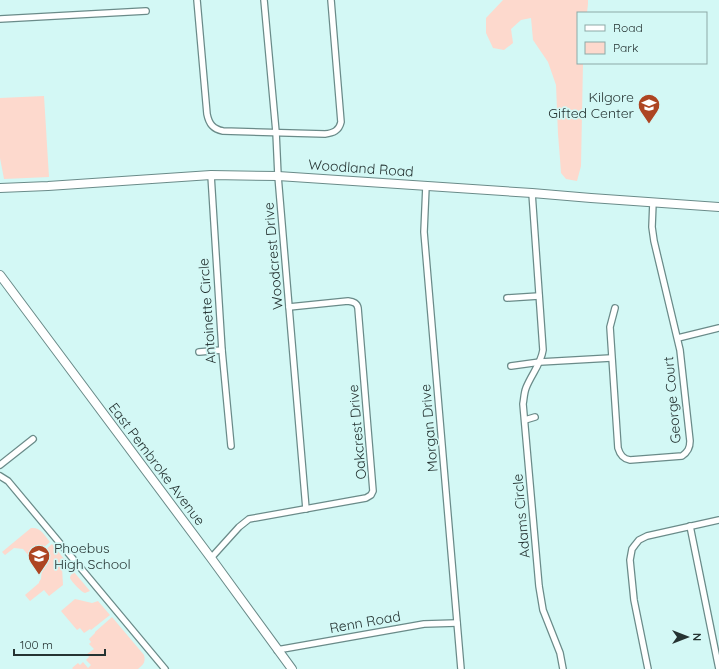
<svg xmlns="http://www.w3.org/2000/svg" width="719" height="669" viewBox="0 0 719 669" font-family="Quicksand,sans-serif">
  <style>
    .green { fill: #fdd9cd }
    .lines { fill: none; stroke-linecap: round; stroke-linejoin: round }
    .street-casing { stroke: #6a8b89; stroke-width: 8 }
    .secondary-casing { stroke: #6a8b89; stroke-width: 10 }
    .street { stroke: #fff; stroke-width: 5.5 }
    .secondary { stroke: #fff; stroke-width: 8 }
    .labels { text-anchor: middle; stroke-width: 3.5; stroke-linejoin: round; paint-order: stroke }
    .poi-label { font-size: 14px; fill: #253332; stroke: #d3f8f5; text-anchor: end }
    .street-label { font-size: 14px; fill: #253332; stroke: #d3f8f5 }
  </style>
  <rect width="100%" height="100%" fill="#d3f8f5"/>
  <g class="green">
    <path d="M503,0H588V4L587,13H578V63H583L581,166L577,181L566,179L561,173L560,159L558,134L556,85L548,62L533,40L531,18L521,20L511,29L513,43L504,50L493,48L486,33V18Z"/>
    <path d="M44,96L49,177L4,179L0,158V98Z"/>
    <path d="M31,528C41,527 44,535 50,542L31,558L23,549L14,548L5,555L2,552Z"/>
    <path d="M52,544L65,560L62,567L63,585L49,596L44,590L30,601L25,595L39,583V582L41,579L42,568L35,559Z"/>
    <path d="M74,572L90,591L85,593C81,592 71,581 70,578C70,575 72,574 74,572Z"/>
    <path d="M75,599L92,603L98,601L110,615L91,630L90,629L84,633L80,628L77,630L61,611Z"/>
    <path d="M112,617L144,655C146,662 143,665 138,669H73L72,668L78,663L80,665L83,662L88,668L91,665L86,660L89,657L87,654L94,649L89,644L91,642L89,639L95,633V632Z"/>
  </g>
  <g class="lines">
    <g class="street-casing">
      <g id="street">
        <path d="M197,0L207,114C209,124 213,129 223,131L325,134C333,133 339,131 341,122L331,0"/>
        <path d="M264,0L276,132L278,176L289,307L306,509"/>
        <path d="M0,19L146,11"/>
        <path d="M211,175L222,350L231,446"/>
        <path d="M426,186L424,232L461,669"/>
        <path d="M532,193L543,350C541,364 531,375 526,388C524,393 524,399 523,404L539,586L543,610L560,653L563,669"/>
        <path d="M507,298L539,296"/>
        <path d="M615,308L610,327L618,448C620,455 623,459 630,460L682,456C688,452 690,448 690,441L680,350L654,241L652,227L653,202"/>
        <path d="M678,338L719,328"/>
        <path d="M199,352L222,350"/>
        <path d="M511,366L540,362L611,358"/>
        <path d="M525,420L535,417"/>
        <path d="M0,465L33,439"/>
        <path d="M0,476L8,481L165,669"/>
        <path d="M690,526L719,669"/>
        <path d="M211,558L239,527L249,519L366,498L371,495L373,491L358,308C357,303 354,302 348,301L289,307"/>
        <path d="M277,650L424,624L457,623"/>
        <path d="M648,669L634,600L630,560L632,549L635,545L639,540L647,536L719,520"/>
      </g>
    </g>
    <g class="secondary-casing">
      <g id="secondary">
        <path d="M0,188L48,186L211,175L278,176L532,193L591,198L719,207"/>
        <path d="M0,275L211,558L292,669"/>
      </g>
    </g>
    <use href="#street" class="street"/>
    <use href="#secondary" class="secondary"/>
  </g>
  <defs>
    <g id="school-pin" transform="scale(1.15)"><path d="M0 17L-7.5 6A9.5 9.5 0 1 1 7.5 6Z" fill="#ad4522" stroke="#d3f8f5"/><path d="M0-5L7-2L0 1L-7-2ZM-4 1L0 2.5L4 1V4Q0 6-4 4Z" fill="#fff"/></g>
  </defs>
  <g fill-rule="evenodd">
    <use href="#school-pin" x="649" y="105"/>
    <use href="#school-pin" x="39" y="556"/>
  </g>
  <g class="labels">
    <g class="poi-label">
      <text x="634" y="102">Kilgore<tspan x="634" dy="16">Gifted Center</tspan></text>
      <text x="54" y="553" text-anchor="start">Phoebus<tspan x="54" dy="16">High School</tspan></text>
    </g>
    <g class="street-label">
      <text transform="translate(361 168) rotate(4)" y="5">Woodland Road</text>
      <text transform="translate(273 256) rotate(-95)" y="5">Woodcrest Drive</text>
      <text transform="translate(207 311) rotate(-94)" y="5">Antoinette Circle</text>
      <text transform="translate(672 400) rotate(-95)" y="5">George Court</text>
      <text transform="translate(429 428) rotate(-95)" y="5">Morgan Drive</text>
      <text transform="translate(357 432) rotate(-95)" y="5">Oakcrest Drive</text>
      <text transform="translate(157 464) rotate(53)" y="5">East Pembroke Avenue</text>
      <text transform="translate(521 516) rotate(-95)" y="5">Adams Circle</text>
      <text transform="translate(365 622) rotate(-10)" y="5">Renn Road</text>
    </g>
  </g>
  <rect x="577" y="12" width="130" height="52" fill="#d3f8f5" stroke="#8da9a7"/>
  <rect x="585" y="25" width="20" height="6" fill="#ffffff" stroke="#8da9a7"/>
  <text x="613" y="32" font-size="12" fill="#253332">Road</text>
  <rect x="585" y="42" width="20" height="12" fill="#fdd9cd" stroke="#8da9a7"/>
  <text x="613" y="52" font-size="12" fill="#253332">Park</text>
  <g transform="translate(687 637) rotate(90)" stroke="#d3f8f5" stroke-width="3" paint-order="stroke">
  <path d="M0-3L7 15L0 10L-7 15Z" fill="#253332"/>
  <text y="-6" font-size="11" font-weight="bold" text-anchor="middle" fill="#253332">N</text>
  </g>
  <path d="M14 649v6h91v-6" fill="none" stroke="#253332" stroke-width="2"/>
  <text x="20" y="649" font-size="12" fill="#253332" stroke="#d3f8f5" stroke-width="3" paint-order="stroke">100 m</text>
</svg>
